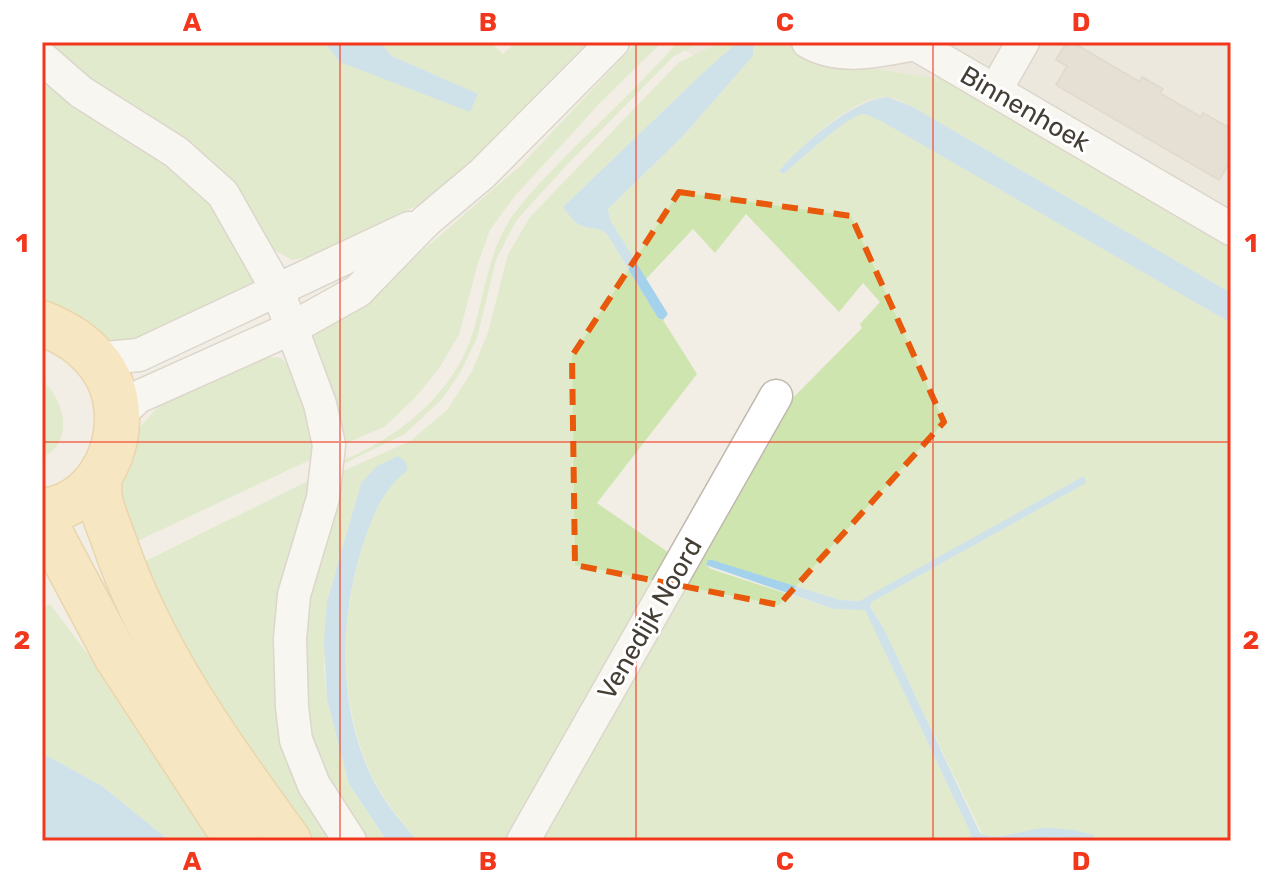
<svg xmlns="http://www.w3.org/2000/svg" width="1273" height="883" viewBox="0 0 1273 883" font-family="Rubik,sans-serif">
	<rect width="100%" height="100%" fill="#f2eee6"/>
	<polygon fill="#e6e0d4" points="668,42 1231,42 1231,337"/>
	<g fill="#cfe5b0">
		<polygon points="48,42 324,42 340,62 477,94 392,56 380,42 490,42 503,54 516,42 591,42 437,195 320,255 292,260 274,250 256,225 234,182 206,156 173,130 83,73"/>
		<polygon points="637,42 662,42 601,102 514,197 490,230 478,263 459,335 438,370 414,399 384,427 340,446 308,335 368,298 521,165"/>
		<path d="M678,42H703L674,56L565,167L516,221L496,260L477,338L460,373L442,399L405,434L337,467L339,462C398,438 455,394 474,329C485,290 489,249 513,215C530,192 551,171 571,151C607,115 644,80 678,42Z"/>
		<path d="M722,42H738L707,69L563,207C568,214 574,223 582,226C592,230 598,226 607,234L658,318L663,320L697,374L597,503L675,557L514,841H418C399,819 381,797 369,770C338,697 340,616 364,542C370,523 376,502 389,486C394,480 401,475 407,470L361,483L327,602L324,668L327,700L349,784L387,841H363L323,773L308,732L301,627L335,485L343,471L410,441L447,410L472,371L488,332L508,254L530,217L679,62Z"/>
		<path d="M749,42H793L836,63L947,80L1231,243V293L913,107C904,102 894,97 883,97C848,98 806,146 780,169L784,174C796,163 850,114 863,114C868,114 876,119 881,121L1231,323V841H1095L1096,837L983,836L880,622L870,606L872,602L1086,483L859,601L840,600L708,560L706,565L711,569L834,609H865L971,834L970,841H532L784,407L862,328L860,324L880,302L863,283L839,312L746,214L715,253L693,229L646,279L610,220L608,209L684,135L753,56V45Z"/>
		<polygon points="42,77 165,157 215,203 255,271 254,288 123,346 103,340 42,306"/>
		<polygon points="260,356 281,358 294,371 316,442 312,459 129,545 112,516 121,460 138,429 165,399"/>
		<path d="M42,380C65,401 75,441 42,458Z"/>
		<polygon points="312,479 277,641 338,841 308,841 209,700 137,565"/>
		<polygon points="50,604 111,685 216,841 170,841 102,786 42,753 42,608"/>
	</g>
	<g fill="#a4d2ed">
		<polygon points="324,42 380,42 392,56 478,94 470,112 340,62"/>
		<path d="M738,42L753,45V56L684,135L608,209L610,220L668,314L663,320L658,318L607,234C598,226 592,230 582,226C574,223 568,214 563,207L707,69Z"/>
		<path d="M887,97L913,107L1231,293V323L881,121C876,119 868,114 863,114C850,114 796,163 784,174L779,171C801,145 853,100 887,97Z"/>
		<path d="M398,456L405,461L408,470C381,491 372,517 362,548C338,624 338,716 377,787C388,807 403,824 418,841H387L349,784L327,700L324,642L327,602L361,483L377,466Z"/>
		<path d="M1084,476L1086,483L872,602L870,606L884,629L980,833C996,842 1025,829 1043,828C1061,828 1077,830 1094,835L1095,841L1055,837L1018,841H970L971,834L865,610L834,609L706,565L708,560H712L840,600L859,601Z"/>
		<polygon points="42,753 102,786 170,841 42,841"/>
	</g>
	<polygon fill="#d6ccbf" stroke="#cec1af" stroke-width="2" points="1067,42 1072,42 1140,82 1142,77 1163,89 1160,93 1201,117 1203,113 1231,129 1231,160 1219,180 1056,85 1067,66 1056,60"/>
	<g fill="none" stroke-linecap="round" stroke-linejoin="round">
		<g stroke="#c0b8ac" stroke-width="35">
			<g id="street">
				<path d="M808,42C841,61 880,50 915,44L1231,229"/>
				<polyline points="42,58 81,92 176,152 223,194 278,291 320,404 329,445 323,498 294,595 290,639 292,707 296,740 314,785 350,841"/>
				<polyline points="995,91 1023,42"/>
				<polyline points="95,359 139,355 409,228"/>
				<polyline points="117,424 126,408 138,397 292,328 358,291 426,221 482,174 613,42"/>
				<polyline points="523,841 776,396"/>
			</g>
		</g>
		<g stroke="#dfb767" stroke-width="47">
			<g id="primary">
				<path d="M42,323C66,333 85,344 101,366C138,418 108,505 42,511"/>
				<path d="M100,476C96,502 106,517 114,541C153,655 219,744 289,841"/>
				<polyline points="42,527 52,536 116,656 237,841"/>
			</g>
		</g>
		<use href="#street" stroke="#fff" stroke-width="32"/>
		<use href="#primary" stroke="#fadb97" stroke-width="44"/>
	</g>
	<path d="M0 0H1273V883H0ZM679,192L851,216L944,422L779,605L575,565L572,356Z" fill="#f2eee6" fill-opacity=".55" fill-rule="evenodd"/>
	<path fill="none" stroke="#e8590c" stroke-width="6" stroke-dasharray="16 10" stroke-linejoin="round" d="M679,192L851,216L944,422L779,605L575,565L572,356Z"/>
	<path fill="none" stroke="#f2371d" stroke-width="2" stroke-opacity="0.55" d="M340,42V841M636,42V841M933,42V841M42,442H1231"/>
	<g text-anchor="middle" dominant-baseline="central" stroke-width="6" stroke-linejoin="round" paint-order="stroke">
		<g font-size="26" fill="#453e35" stroke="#fff">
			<text transform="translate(1025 109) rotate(30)">Binnenhoek</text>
			<text transform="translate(650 619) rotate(-60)">Venedijk Noord</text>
		</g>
	</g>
	<rect width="1273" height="883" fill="none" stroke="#ffffff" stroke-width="88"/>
	<rect x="44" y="44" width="1185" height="795" fill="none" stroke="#f2371d" stroke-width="3"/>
	<g font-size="26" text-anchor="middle" font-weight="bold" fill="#f2371d">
		<text x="192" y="31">A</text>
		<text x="488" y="31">B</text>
		<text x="785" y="31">C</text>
		<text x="1081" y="31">D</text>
		<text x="22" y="252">1</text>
		<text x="1251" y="252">1</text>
		<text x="22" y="649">2</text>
		<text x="1251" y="649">2</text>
		<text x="192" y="870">A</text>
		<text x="488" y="870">B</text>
		<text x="785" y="870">C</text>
		<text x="1081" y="870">D</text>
	</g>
</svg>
